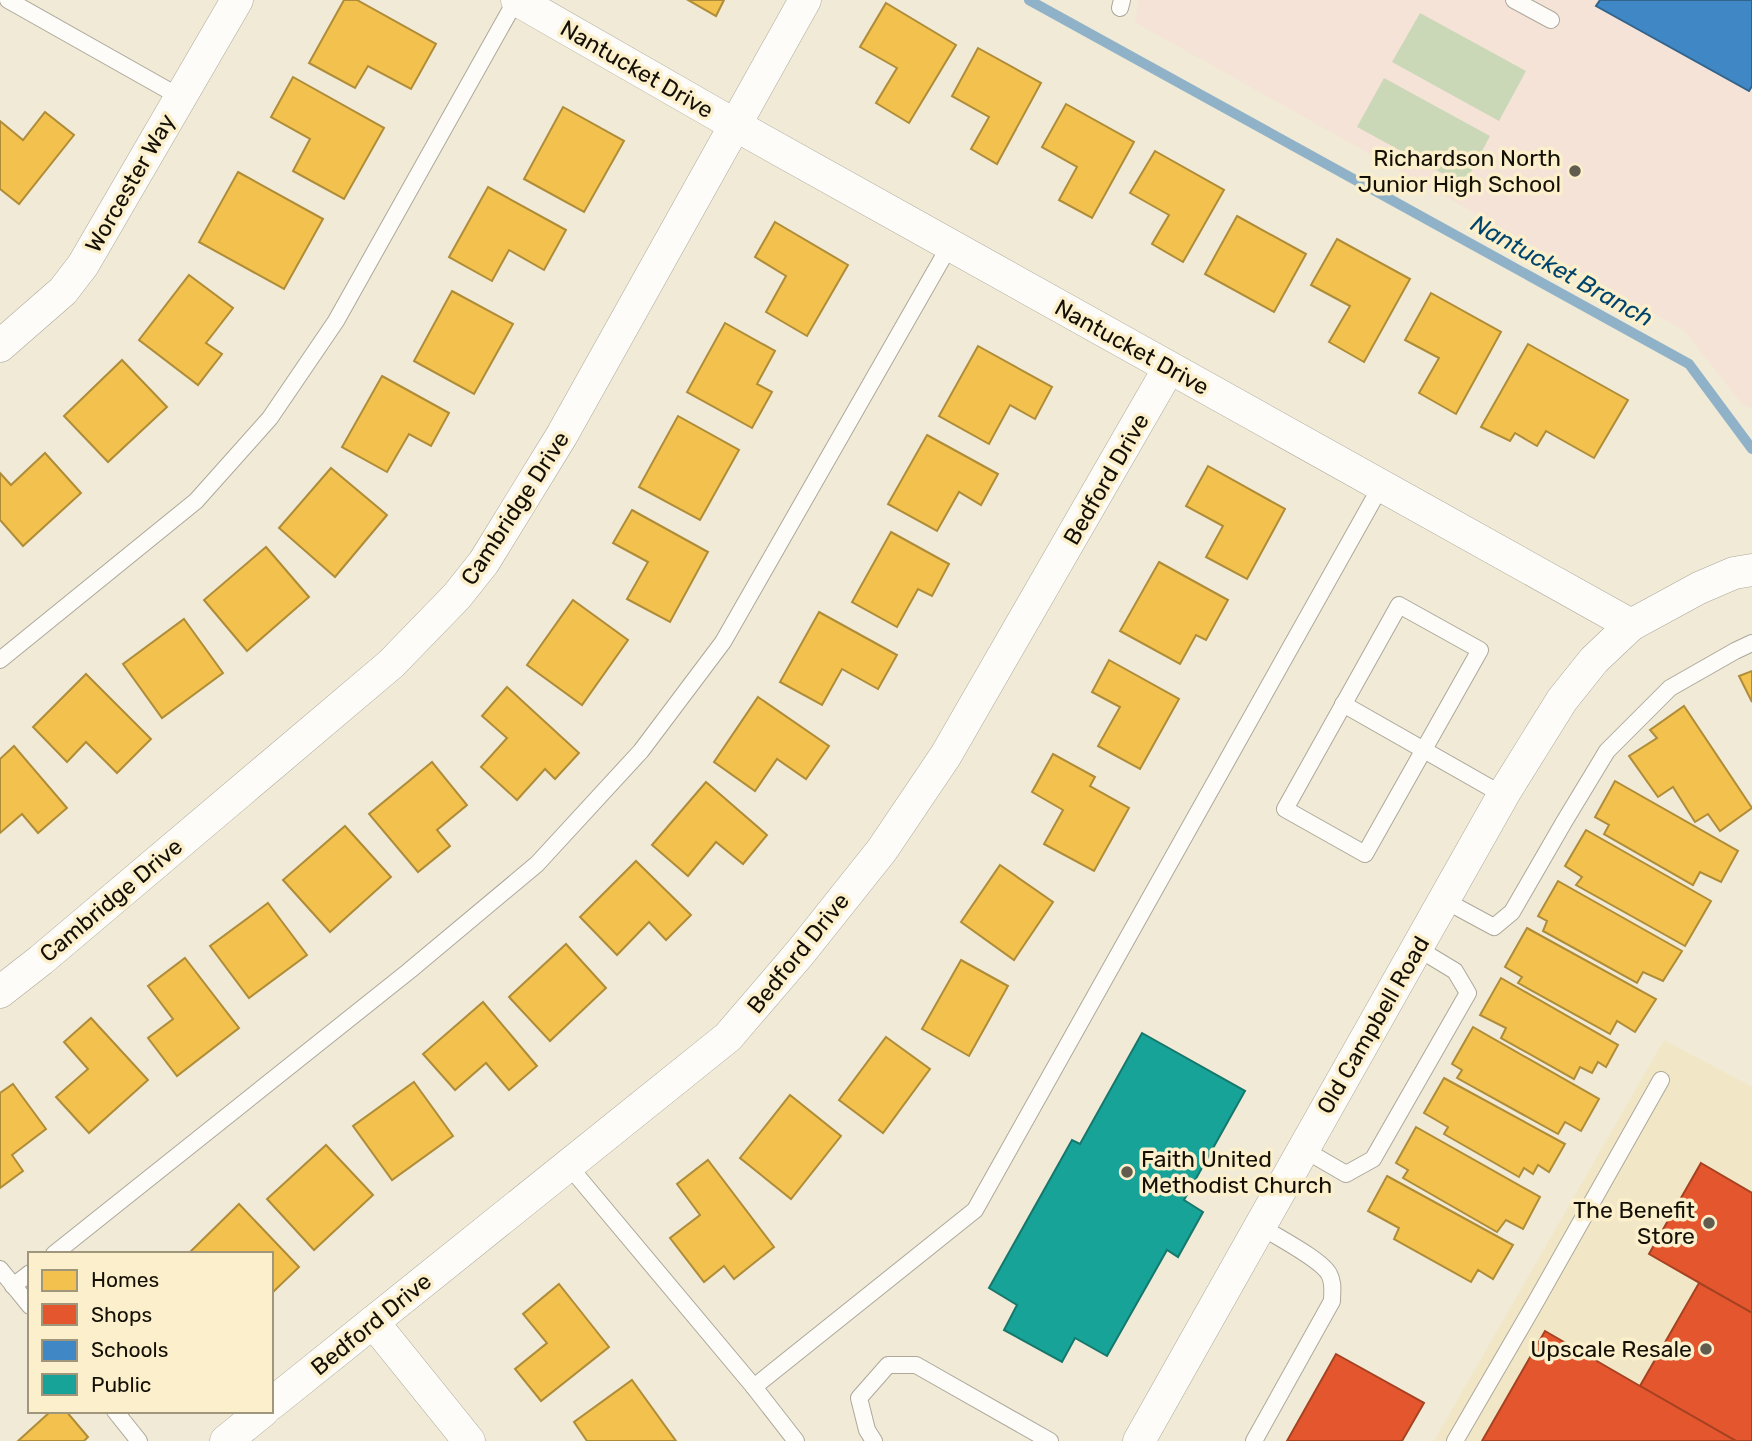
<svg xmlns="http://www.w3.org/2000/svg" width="1752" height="1441" viewBox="0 0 1752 1441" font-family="Rubik,sans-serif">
	<rect width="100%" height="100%" fill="#f0ead6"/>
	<polygon fill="#f1e7c6" points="1664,1040 1752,1087 1752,1441 1434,1441"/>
	<polygon fill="#f5e3d8" points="1139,0 1752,0 1752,409 1742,404 1685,331 1135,22"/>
	<g fill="#cad8b7">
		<polygon points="1420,13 1526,71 1499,121 1392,62"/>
		<polygon points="1384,78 1490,136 1464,185 1357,127"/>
	</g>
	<g fill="#f2c14e" stroke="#af8c38" stroke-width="2">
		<polygon points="344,0 357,0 436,44 411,89 368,66 355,88 309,63"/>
		<polygon points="688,0 724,0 716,16"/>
		<polygon points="886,3 956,45 909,123 876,103 897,68 860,47"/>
		<polygon points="978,48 1041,83 997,164 971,149 989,117 952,96"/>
		<polygon points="293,77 384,128 344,199 293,171 310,139 271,117"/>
		<polygon points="1066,104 1134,142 1092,218 1059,200 1077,167 1042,147"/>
		<polygon points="563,107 624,141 584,212 524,179"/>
		<polygon points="45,112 74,135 19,204 0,189 0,121 23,140"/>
		<polygon points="1155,151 1224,190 1183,262 1152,244 1169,215 1130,193"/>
		<polygon points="238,172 323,219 284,289 199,242"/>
		<polygon points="488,187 566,230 544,270 509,250 492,281 449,257"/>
		<polygon points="1237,216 1306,254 1274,312 1205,274"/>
		<polygon points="775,222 848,265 807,336 766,312 786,276 755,257"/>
		<polygon points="1337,239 1410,279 1364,362 1329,342 1350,306 1311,285"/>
		<polygon points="189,275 233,308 206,343 222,354 198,385 139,340"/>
		<polygon points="452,291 513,324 474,394 414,361"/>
		<polygon points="1431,293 1501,332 1456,414 1419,393 1439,358 1405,340"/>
		<polygon points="725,323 775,351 757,384 772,392 752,428 687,392"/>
		<polygon points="1528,344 1628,400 1594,458 1546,431 1537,446 1515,433 1510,441 1481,427"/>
		<polygon points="978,346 1052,387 1035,419 1010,405 989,444 939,416"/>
		<polygon points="122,360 167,407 108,462 64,416"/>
		<polygon points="382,376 449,413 431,446 409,434 387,472 342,447"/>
		<polygon points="678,416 739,450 700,520 639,487"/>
		<polygon points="927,435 998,474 981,505 959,492 937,531 888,504"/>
		<polygon points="45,453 81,493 23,546 0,520 0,473 11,485"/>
		<polygon points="1208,466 1285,509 1247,579 1206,557 1223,526 1186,506"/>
		<polygon points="331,468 387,515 335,577 279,528"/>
		<polygon points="632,510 708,552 670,622 627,599 648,562 613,543"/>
		<polygon points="891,532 949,564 932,596 918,589 897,627 852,602"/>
		<polygon points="266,547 309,597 247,651 204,600"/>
		<polygon points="1159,562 1228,600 1206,640 1196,635 1180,664 1120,631"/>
		<polygon points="573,600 628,640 582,705 527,665"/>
		<polygon points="819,612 897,655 878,689 842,669 822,705 780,682"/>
		<polygon points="184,619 223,673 162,718 123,664"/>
		<polygon points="1109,660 1179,699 1140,769 1098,746 1120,707 1092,692"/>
		<polygon points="1752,671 1752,702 1739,676"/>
		<polygon points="86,674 151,739 117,773 86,742 67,762 33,727"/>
		<polygon points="507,687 579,753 555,779 545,769 517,800 481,767 507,738 482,716"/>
		<polygon points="758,697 829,746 806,779 777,759 755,791 714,762"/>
		<polygon points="1684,706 1752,808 1720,831 1708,814 1695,822 1673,787 1658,797 1629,756 1657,738 1650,730"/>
		<polygon points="14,746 67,808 38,833 22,814 0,833 0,759"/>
		<polygon points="1053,754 1095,777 1090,786 1129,808 1094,871 1044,844 1063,810 1032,792"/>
		<polygon points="432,762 467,805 437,830 450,846 418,872 369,814"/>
		<polygon points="1615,781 1738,851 1721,882 1700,872 1693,885 1604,834 1609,825 1595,817"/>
		<polygon points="706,782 767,835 743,864 716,842 688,876 652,845"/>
		<polygon points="345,826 391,877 330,932 283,880"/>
		<polygon points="1586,830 1711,901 1685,946 1576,885 1582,877 1565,866"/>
		<polygon points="636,861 691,915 666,940 649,922 617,955 580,917"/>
		<polygon points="1000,865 1053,902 1014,960 961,922"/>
		<polygon points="1558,881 1682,951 1663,981 1643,972 1637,983 1543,931 1547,921 1538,916"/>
		<polygon points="268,903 307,955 249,998 210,946"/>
		<polygon points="1527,928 1656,999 1635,1032 1617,1021 1610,1034 1518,983 1522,977 1505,967"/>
		<polygon points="566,944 606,988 550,1041 509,997"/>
		<polygon points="185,958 239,1028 177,1076 148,1038 173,1019 148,986"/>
		<polygon points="961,960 1008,986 969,1056 922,1029"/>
		<polygon points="1501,978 1618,1045 1606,1067 1598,1062 1592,1073 1580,1067 1574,1079 1501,1038 1506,1028 1480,1015"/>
		<polygon points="483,1002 537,1066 509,1090 486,1063 455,1090 423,1054"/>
		<polygon points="91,1018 148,1080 89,1133 56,1097 88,1069 64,1042"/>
		<polygon points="1473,1027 1599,1099 1581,1131 1565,1122 1558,1134 1457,1078 1462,1070 1452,1064"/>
		<polygon points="886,1037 930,1069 883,1133 839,1100"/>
		<polygon points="1444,1078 1565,1144 1549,1172 1538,1165 1533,1174 1524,1168 1519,1177 1444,1134 1448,1127 1424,1113"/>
		<polygon points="414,1082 453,1136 392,1180 353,1126"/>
		<polygon points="13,1084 46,1129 12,1155 23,1171 0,1188 0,1093"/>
		<polygon points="790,1095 841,1136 791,1199 740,1158"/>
		<polygon points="1416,1127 1540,1197 1523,1229 1506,1220 1497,1232 1403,1178 1408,1170 1396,1163"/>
		<polygon points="326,1145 373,1195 314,1250 267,1199"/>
		<polygon points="708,1160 774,1247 734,1279 724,1266 704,1282 670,1238 700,1215 677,1184"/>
		<polygon points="1387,1176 1513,1245 1493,1279 1478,1270 1471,1282 1394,1239 1399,1228 1368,1211"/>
		<polygon points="239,1204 299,1267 271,1294 271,1254 188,1254"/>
		<polygon points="559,1284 609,1347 541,1401 515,1369 547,1343 523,1314"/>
		<polygon points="632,1380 676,1441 587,1441 574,1422"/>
		<polygon points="51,1411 66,1411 88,1437 84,1441 18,1441"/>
	</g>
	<g fill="#e4572e" stroke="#a64222" stroke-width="2">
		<polygon points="1701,1163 1752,1193 1752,1313 1649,1254"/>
		<polygon points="1699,1283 1752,1313 1752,1441 1736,1441 1640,1386"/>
		<polygon points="1545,1331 1640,1386 1736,1441 1482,1441"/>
		<polygon points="1336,1354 1424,1403 1402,1441 1287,1441"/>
	</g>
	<polygon fill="#3f88c5" stroke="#32648b" stroke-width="2" points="1600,0 1752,0 1752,86 1749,91 1596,6"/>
	<polygon fill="#17a398" stroke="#16776c" stroke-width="2" points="1142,1033 1245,1091 1184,1200 1203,1212 1178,1257 1167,1250 1107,1356 1075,1338 1062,1362 1004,1330 1017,1305 989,1288 1072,1140 1080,1144"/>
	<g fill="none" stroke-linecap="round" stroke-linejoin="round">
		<polyline stroke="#8fb2c9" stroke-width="10" points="1029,0 1689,364 1752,449"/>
		<g stroke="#ada89a" stroke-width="18">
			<g id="service">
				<polyline points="8,0 180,97"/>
				<polyline points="1514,0 1551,20"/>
				<polyline points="1120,8 1122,0"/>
				<polygon points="1399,605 1480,650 1365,854 1285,809"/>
				<polyline points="0,660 196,501 270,418 336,321 516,0"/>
				<polyline points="1343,704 1503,795"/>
				<polyline points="1444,900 1494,927 1512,912 1564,822 1607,751 1670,688 1735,651 1752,643"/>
				<polyline points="1303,1149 1346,1174 1373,1159 1468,993 1455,971 1417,948"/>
				<polyline points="568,1165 754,1387 796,1441"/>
				<polyline points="54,1254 409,971 537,864 641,751 723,642 950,245"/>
				<polyline points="0,1269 30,1306"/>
				<polyline points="13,1286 30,1273"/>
				<polyline points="754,1387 975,1210 1381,486"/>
				<polyline points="115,1411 139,1441"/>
				<polyline points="874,1441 867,1430 859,1398 888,1365 916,1365 1050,1441"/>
				<path d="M1254,1441L1332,1301C1332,1291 1334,1283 1329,1274C1321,1259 1275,1236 1260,1226"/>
				<polyline points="1455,1441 1534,1305 1661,1080"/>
			</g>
		</g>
		<g stroke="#ada89a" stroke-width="33">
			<g id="minor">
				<polyline points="517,0 735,125 1631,625"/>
				<polyline points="0,346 63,291 83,265 237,0"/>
				<polyline points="0,992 41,960 391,664 457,596 484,562 562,435 805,0"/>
				<polyline points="373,1322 469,1441"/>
				<polyline points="271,1404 728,1037 800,953 882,850 946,755 1169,368"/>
				<polyline points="226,1441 263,1411"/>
				<polyline points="1139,1441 1506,790 1562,700 1594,660 1631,625 1699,588 1734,573 1752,570"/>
			</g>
		</g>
		<use href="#service" stroke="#fdfcf9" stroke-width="16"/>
		<use href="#minor" stroke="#fdfcf9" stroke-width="32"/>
	</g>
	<g fill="#615c4e" stroke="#fbefcc" stroke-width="2.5">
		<circle cx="1575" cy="171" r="7"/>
		<circle cx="1127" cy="1172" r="7"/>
		<circle cx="1709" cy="1223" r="7"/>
		<circle cx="1706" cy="1349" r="7"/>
	</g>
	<g text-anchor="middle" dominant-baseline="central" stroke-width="7" stroke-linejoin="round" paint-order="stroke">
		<g font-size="23" fill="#141005" stroke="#fbefcc">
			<text transform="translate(637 69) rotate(30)">Nantucket Drive</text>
			<text transform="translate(130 183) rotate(-60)">Worcester Way</text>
			<text transform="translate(1132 347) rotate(29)">Nantucket Drive</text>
			<text transform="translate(1106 479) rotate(-60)">Bedford Drive</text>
			<text transform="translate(515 508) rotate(-57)">Cambridge Drive</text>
			<text transform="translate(111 900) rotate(-40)">Cambridge Drive</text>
			<text transform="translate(798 953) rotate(-51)">Bedford Drive</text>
			<text transform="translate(1373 1025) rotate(-60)">Old Campbell Road</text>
			<text transform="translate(371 1324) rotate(-39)">Bedford Drive</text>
		</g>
		<g font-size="23" fill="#141005" stroke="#fbefcc" text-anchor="end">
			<text x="1561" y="158">Richardson North<tspan x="1561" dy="26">Junior High School</tspan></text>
			<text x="1141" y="1159" text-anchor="start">Faith United<tspan x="1141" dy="26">Methodist Church</tspan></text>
			<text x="1695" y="1210">The Benefit<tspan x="1695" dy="26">Store</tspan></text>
			<text x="1692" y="1349">Upscale Resale</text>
		</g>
		<g font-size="24" font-style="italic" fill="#00446c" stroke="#fbefcc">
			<text transform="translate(1562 271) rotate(29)">Nantucket Branch</text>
		</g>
	</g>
	<rect x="28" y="1252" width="245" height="161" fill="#fbefcc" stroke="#9f967c" stroke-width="2"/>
	<rect x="42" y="1270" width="35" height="21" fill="#f2c14e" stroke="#9f967c" stroke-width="2"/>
	<text x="91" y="1287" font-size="21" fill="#141005">Homes</text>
	<rect x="42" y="1304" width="35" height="21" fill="#e4572e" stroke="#9f967c" stroke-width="2"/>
	<text x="91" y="1322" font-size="21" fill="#141005">Shops</text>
	<rect x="42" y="1340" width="35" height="21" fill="#3f88c5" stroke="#9f967c" stroke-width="2"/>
	<text x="91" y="1357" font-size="21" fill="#141005">Schools</text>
	<rect x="42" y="1374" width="35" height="21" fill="#17a398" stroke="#9f967c" stroke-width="2"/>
	<text x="91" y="1392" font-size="21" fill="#141005">Public</text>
</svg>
